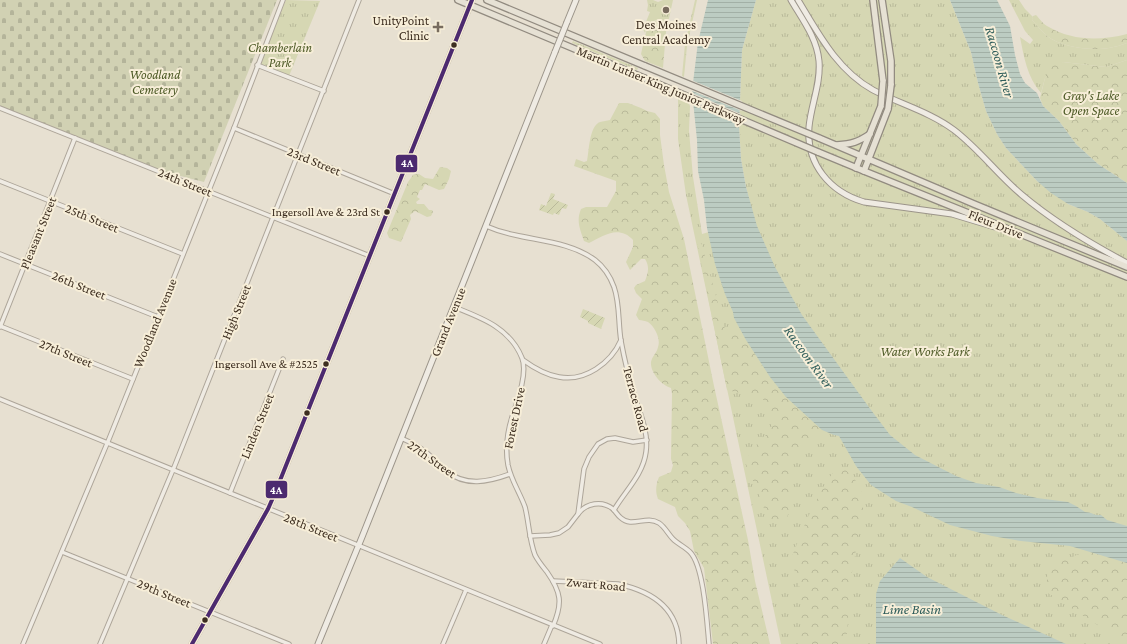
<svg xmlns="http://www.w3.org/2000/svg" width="1127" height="644" viewBox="0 0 1127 644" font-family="'Crimson Pro',serif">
	<defs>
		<pattern id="grass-tufts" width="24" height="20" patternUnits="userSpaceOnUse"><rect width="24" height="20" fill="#d6d7b3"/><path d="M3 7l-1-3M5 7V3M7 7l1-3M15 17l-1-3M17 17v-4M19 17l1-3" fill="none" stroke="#b9b99a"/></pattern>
		<pattern id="forest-crowns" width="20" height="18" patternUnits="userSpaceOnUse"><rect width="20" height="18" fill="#d6d7b3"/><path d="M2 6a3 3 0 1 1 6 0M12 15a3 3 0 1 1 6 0" fill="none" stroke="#b9b99a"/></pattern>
		<pattern id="cemetery-stones" width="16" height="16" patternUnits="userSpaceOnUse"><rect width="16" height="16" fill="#d1d1b3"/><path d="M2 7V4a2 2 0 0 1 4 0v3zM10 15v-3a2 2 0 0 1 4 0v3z" fill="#b4b49a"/></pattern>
		<pattern id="garden-furrows" width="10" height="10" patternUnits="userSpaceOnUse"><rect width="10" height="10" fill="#d6d7b3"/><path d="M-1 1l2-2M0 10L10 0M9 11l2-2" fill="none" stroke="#b9b99a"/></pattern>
		<pattern id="water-rules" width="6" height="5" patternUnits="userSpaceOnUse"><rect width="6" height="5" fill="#bcccc2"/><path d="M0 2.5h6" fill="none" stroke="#a2b0a6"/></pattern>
	</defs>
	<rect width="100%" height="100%" fill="#e7e0d1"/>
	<g fill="url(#grass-tufts)">
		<polygon points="286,0 320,1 289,76 257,65"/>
		<path d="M647,0H653L658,2L663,0H673L666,32V27L662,19C654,19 647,25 645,33L643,29L650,12L647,11L648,5Z"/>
		<polygon points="695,0 697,0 687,46 684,77 682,76 685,44"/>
		<polygon points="756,0 950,0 971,52 978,83 986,111 997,134 1006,148 1037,181 1068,204 1088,212 1100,219 1127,241 1127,644 781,644 686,195 678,139 678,98 688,102 690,106 689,131 693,177 702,234 754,219 746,187 741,159 739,126 742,50"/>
		<path d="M1009,0H1019L1025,9L1033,17L1032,20C1037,25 1041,31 1047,36C1061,47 1091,51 1109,48C1115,47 1121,45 1127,43V60L1106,67L1063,62L1045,78L1041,93C1027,77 1024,57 1020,37L1030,44L1033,40L1025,31Z"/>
		<polygon points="573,41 631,65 638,68 637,70 572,43"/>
	</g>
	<g fill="url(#forest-crowns)">
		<path d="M1036,15C1040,19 1043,24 1047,26C1072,41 1100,41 1127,34V43C1121,45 1115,47 1109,48C1091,51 1061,47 1047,36C1041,31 1037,25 1032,20L1033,16Z"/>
		<polygon points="659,19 662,19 666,27 666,32 663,68 645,61 641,54 647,28 650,24"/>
		<polygon points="1127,60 1127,183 1098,164 1076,144 1059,121 1043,106 1040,98 1045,78 1052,65 1063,62 1106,67"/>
		<path d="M619,103H628L641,108L647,111L655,113L660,119V135L664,165L669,192L684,239L714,386L748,540L755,581L770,644H713L704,568L694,551L690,531L685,523L678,516L675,507L658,499C655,491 656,485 659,477L671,472L673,465L671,459L672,394L671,388C661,385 650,372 651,362C652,356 657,353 658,347C661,339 655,327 648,322C645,321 642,320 639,320L636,315L642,299L636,293L634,288L636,285L645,281C648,273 650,267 645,259H641L630,270L626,262L633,247V240C631,238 628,235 625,234C613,228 599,238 589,243L584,241C580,229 576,221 581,209L586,207H607L616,191V181L574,166L576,159L584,162L587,161C589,152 589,126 600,122C603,121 607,121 610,120Z"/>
		<polygon points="440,167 447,168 451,171 449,179 444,189 439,190 425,184 422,190 420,190 417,197 420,199 416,202 417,204 424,204 429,210 432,210 433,212 431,216 427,217 415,211 410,215 411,219 401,242 389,238 387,233 408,182 413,175 417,174 419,174 425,178 433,179"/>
		<polygon points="699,241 702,245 725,329 730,331 740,329 763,366 786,397 822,430 818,439 797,453 790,466 789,509 787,519 776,524 766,514 760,497 746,464 747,458 760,440 765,436 772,426 770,408 762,398 727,390 697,243 697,242"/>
		<polygon points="844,468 856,481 863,495 863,511 852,572 846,644 802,644 800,618 801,592 791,559 807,519 826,482 835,470"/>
		<path d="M1085,550L1127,563V644L1048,593C1046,582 1047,572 1050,562L1071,558Z"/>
	</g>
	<polygon fill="url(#cemetery-stones)" points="0,0 277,0 204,182 157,170 0,107"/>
	<g fill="url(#garden-furrows)">
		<polygon points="551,193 555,194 553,199 568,205 566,209 562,208 559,215 554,213 553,215 539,210 541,204 546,206"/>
		<polygon points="583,309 605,318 601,329 588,323 588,321 580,317"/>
	</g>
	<g fill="url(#water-rules)">
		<path d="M708,0H756L742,50L739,126L741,159L746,187L757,226L775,267L802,315L871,410L890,435L915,455L956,476L976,483L999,487L1016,493L1037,498L1068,502L1076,506L1085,512C1092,512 1094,516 1101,515L1107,520L1127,526V563L1070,546L1021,541L992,536L950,525L912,507L896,501L871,485L856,466L839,436L834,435L822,430L786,397L770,377L746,340L734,318L733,312L725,294L715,264L707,228L704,200L698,171L697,140L692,91L698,42Z"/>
		<polygon points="950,0 997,0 1010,26 1015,55 1020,74 1025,83 1037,93 1043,106 1059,121 1076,144 1098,164 1127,183 1127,241 1100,219 1088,212 1068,204 1051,193 1037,181 1006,148 997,134 986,111 978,83 971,52"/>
		<polygon points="900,558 927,577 1002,615 1066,644 876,644 876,594 880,581"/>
	</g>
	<g fill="#e7e0d1">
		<polygon points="691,80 742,101 742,111 690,90"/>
		<polygon points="690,92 741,114 741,124 691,103"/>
	</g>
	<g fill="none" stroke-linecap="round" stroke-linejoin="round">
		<g stroke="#ada599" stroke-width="5.5">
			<g id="minor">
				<polyline points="257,65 324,91"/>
				<polyline points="0,108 370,256"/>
				<polyline points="234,128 395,194"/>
				<polyline points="0,181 183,254"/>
				<path d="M486,226C495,230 505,233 515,235C541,241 572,243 595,260C604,267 610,276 614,287C620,304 618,323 621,341C624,357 628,375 633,391C639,411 649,431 646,452C643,475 625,491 614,510"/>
				<polyline points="0,254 158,317"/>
				<path d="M454,307C482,318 510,328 522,358C528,373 517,402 512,417C507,433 505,448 508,465C511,480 520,493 525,507C529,523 529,539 535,555C538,561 543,567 547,572C561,592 563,603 553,626"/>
				<polyline points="0,326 133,379"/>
				<polyline points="0,327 75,138"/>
				<path d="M523,360C534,368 546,375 559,377C585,382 611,363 621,340"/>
				<polyline points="0,399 600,644"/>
				<path d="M401,438C410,442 418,446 426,452C433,458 439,465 446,471C466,487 488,482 510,474"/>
				<polyline points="230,493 283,359"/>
				<path d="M578,514C586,503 602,500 613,509C616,512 618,516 621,518C632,528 646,515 659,523C665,527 668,534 673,539C678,544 685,547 690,552C704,566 707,623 709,644"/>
				<polyline points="530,536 550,535 559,533 568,527 578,514 584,469 589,457 598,444 607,439 615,438 633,442 647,440"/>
				<polyline points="62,552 289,644"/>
				<path d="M553,581L618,584C651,591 678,607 679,644"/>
				<polyline points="23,644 109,439 234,128 283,0"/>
				<polyline points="100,644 175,465 359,0"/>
				<polyline points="443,644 466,590"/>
				<polyline points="544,644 552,625"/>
			</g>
		</g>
		<g stroke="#9c958a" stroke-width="7">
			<g id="secondary">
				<path d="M791,0C802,19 817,38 819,61C821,83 811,105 809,127C806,164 830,192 864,202L952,214L1008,231"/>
				<path d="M798,0C818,33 837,70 873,90C900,104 930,112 954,130C979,149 998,175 1022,195C1054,222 1091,244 1127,263"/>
				<polyline points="567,22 576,0"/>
				<polyline points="192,644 268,509 275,493 472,0"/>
				<polyline points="318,644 362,537 555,52"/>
			</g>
		</g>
		<g stroke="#928b80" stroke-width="8">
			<g id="primary">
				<polyline points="458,0 644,78"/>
				<polyline points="487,0 645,66"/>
				<polyline points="873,0 883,81"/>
				<polyline points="882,0 891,61 891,85"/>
				<polyline points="819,138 974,204 1127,267"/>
				<path d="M837,145C852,144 858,142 870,134"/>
				<polyline points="818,152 864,171 1127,277"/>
				<polyline points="856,168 881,106"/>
				<polyline points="864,171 888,109"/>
			</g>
		</g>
		<use href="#minor" stroke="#efebe3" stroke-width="3.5"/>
		<use href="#secondary" stroke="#efebe3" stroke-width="5"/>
		<use href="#primary" stroke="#e6e1d4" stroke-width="5.5"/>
		<g stroke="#9c958a" stroke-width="7" stroke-linecap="butt">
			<polyline id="secondary-bridge" points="555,52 567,22"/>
		</g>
		<g stroke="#928b80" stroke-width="8" stroke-linecap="butt">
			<g id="primary-bridge">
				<polyline points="645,66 819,138"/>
				<polyline points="644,78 818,152"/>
				<polyline points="881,106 883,81"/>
				<polyline points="888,109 891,85"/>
			</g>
		</g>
		<use href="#secondary-bridge" stroke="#efebe3" stroke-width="5"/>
		<use href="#primary-bridge" stroke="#e6e1d4" stroke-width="5.5"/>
		<g stroke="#f7eed8" stroke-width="7">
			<polyline id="bus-1" points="192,644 268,509 275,493 472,0"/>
		</g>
		<use href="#bus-1" stroke="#4c2a6f" stroke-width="4"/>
	</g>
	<g fill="#786c5e" stroke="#f7eed8" stroke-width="1.5">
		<circle cx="666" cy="10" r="4"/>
		<path d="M436 21h4v4h4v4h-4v4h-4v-4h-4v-4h4z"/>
	</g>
	<g fill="#3d2e20" stroke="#f7eed8" stroke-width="1.5">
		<circle cx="454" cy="45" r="3.5"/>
		<circle cx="387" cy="212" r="3.5"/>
		<circle cx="326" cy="364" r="3.5"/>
		<circle cx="307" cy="413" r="3.5"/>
		<circle cx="205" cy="620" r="3.5"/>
	</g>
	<g text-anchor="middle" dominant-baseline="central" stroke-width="4" stroke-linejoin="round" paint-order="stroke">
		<g font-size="12" fill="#3d2e20" stroke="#f7eed8" text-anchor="end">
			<text x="380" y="212">Ingersoll Ave &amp; 23rd St</text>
			<text x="318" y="364">Ingersoll Ave &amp; #2525</text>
		</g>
		<g font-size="13" fill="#3d2e20" stroke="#f7eed8" text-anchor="end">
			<text x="429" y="20">UnityPoint<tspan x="429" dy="15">Clinic</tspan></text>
			<text x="666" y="24" text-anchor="middle">Des Moines<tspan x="666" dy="15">Central Academy</tspan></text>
		</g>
		<g font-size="13" font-style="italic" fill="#4d5a26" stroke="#f7eed8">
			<text x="280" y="47">Chamberlain<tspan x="280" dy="15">Park</tspan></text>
			<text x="155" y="74">Woodland<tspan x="155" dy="15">Cemetery</tspan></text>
			<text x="1091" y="95">Gray's Lake<tspan x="1091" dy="15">Open Space</tspan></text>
			<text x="925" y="351">Water Works Park</text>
		</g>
		<g font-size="13" fill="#3d2e20" stroke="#f7eed8">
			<text transform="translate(661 85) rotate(23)">Martin Luther King Junior Parkway</text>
			<text transform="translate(314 161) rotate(22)">23rd Street</text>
			<text transform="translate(185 182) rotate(22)">24th Street</text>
			<text transform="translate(92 218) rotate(22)">25th Street</text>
			<text transform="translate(996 224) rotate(22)">Fleur Drive</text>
			<text transform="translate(38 233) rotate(-68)">Pleasant Street</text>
			<text transform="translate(79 285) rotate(22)">26th Street</text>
			<text transform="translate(236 312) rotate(-68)">High Street</text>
			<text transform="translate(448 322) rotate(-68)">Grand Avenue</text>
			<text transform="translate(155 323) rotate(-68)">Woodland Avenue</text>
			<text transform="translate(66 353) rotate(22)">27th Street</text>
			<text transform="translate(636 399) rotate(75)">Terrace Road</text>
			<text transform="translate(514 418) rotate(-78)">Forest Drive</text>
			<text transform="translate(257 426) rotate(-68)">Linden Street</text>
			<text transform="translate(432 459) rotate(35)">27th Street</text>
			<text transform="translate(311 527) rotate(22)">28th Street</text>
			<text transform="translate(596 584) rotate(5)">Zwart Road</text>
			<text transform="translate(164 593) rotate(22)">29th Street</text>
		</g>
		<g font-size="14" font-style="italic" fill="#2f5d5a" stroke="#f7eed8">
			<text transform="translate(1000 62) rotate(74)">Raccoon River</text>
			<text transform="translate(809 357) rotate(54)">Raccoon River</text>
			<text x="912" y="609">Lime Basin</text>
		</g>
	</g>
	<g stroke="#f7eed8" stroke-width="1.5">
		<rect x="395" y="154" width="23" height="19" rx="4" fill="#4c2a6f"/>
		<rect x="265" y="480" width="23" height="19" rx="4" fill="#4c2a6f"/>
	</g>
	<g font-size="11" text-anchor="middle" font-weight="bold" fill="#fff">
		<text x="407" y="167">4A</text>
		<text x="276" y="494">4A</text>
	</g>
</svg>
